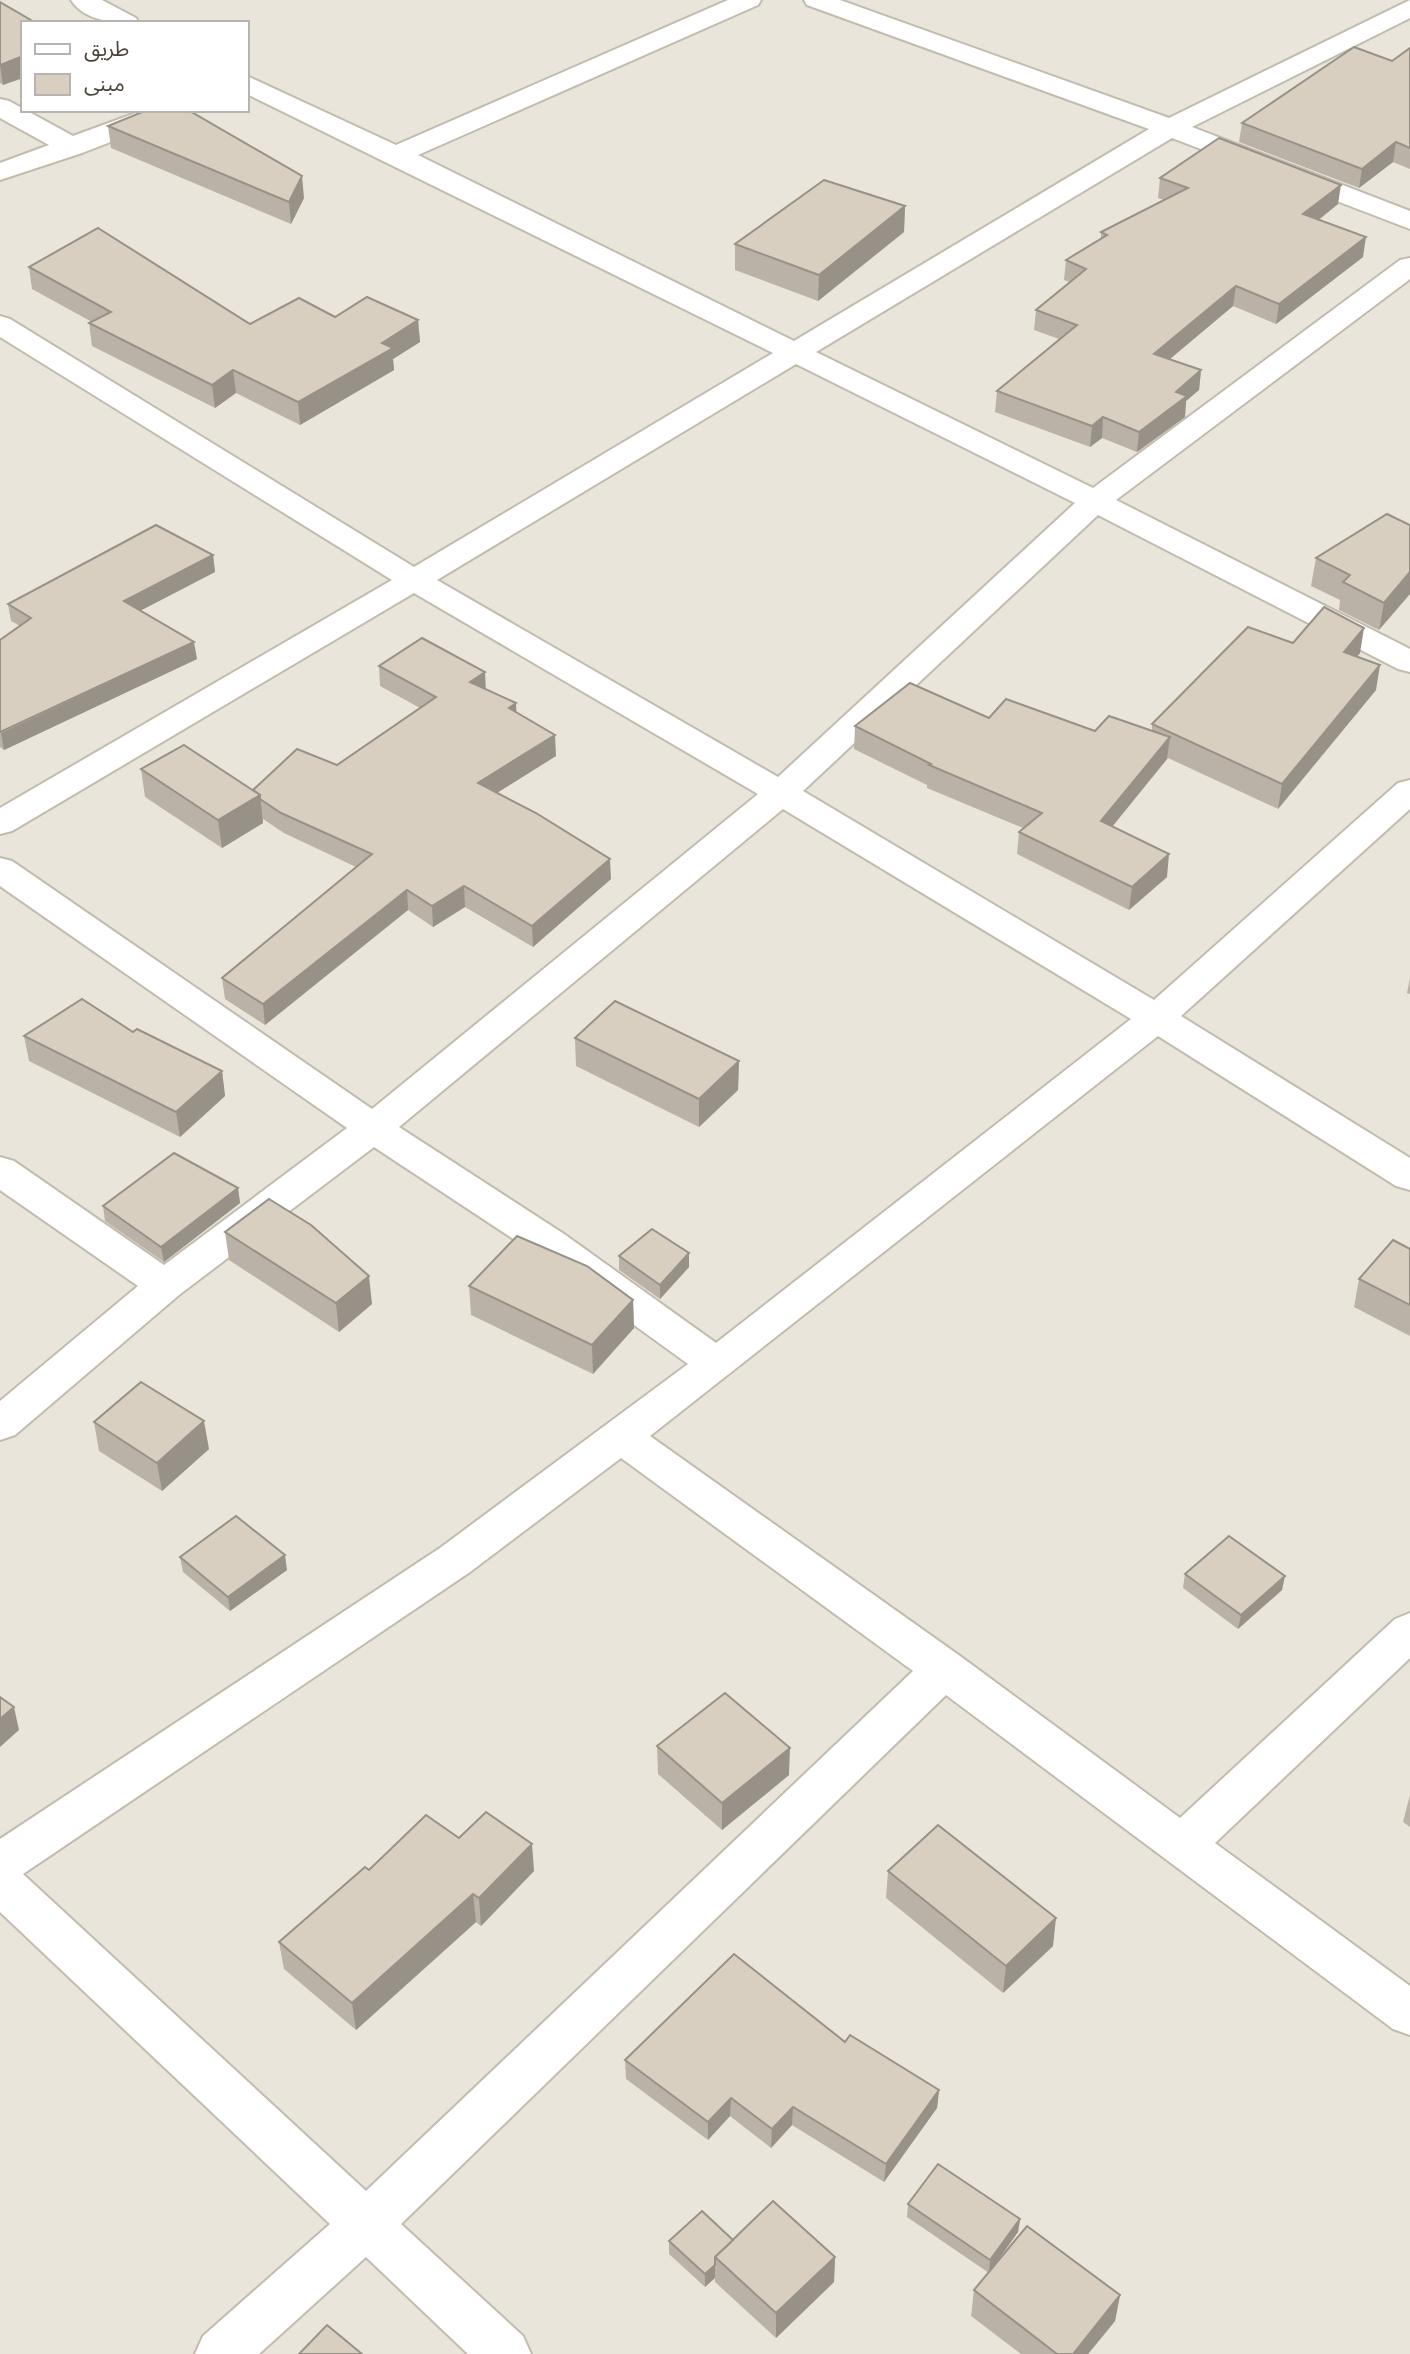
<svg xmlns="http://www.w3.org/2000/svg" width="1410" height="2354" viewBox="0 0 1410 2354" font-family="'Roboto Condensed','Noto Sans Arabic',sans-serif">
	<rect width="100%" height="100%" fill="#f6f3ec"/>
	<path fill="#eae5da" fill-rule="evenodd" d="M0,0H1410V2354H0ZM23,23H247V110H23Z"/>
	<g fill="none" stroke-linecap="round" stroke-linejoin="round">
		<g stroke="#c2bbae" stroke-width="4">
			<g id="minor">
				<path d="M71,0H102L136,18L139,23C116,23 85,22 71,0Z"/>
				<path d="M728,0H761L758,5L418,155L794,341L1149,129L807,5L804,0H840L1169,118L1410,0V18L1192,127L1410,211V229L1172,138L816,352L1093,488L1400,260L1410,258V279L1116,500L1410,649V672L1398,669L1098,515L803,791L1154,1000L1398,783L1410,780V809L1181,1016L1410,1158V1190L1396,1186L1158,1036L650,1436L960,1656L1180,1818L1395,1619L1410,1613V1658L1215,1843L1410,1986V2035L1393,2029L946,1695L401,2224L523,2336L531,2354H468L366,2257L259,2354H195L203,2336L330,2224L0,1912V1839L440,1548L688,1364L536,1254L374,1147L179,1295L15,1435L0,1440V1401L138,1286L0,1190V1157L14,1161L164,1265L347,1128L0,886V858L12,861L372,1109L758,794L414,593L12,831L0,834V808L392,580L0,337V316L10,319L414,567L773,353L247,94V76L396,145ZM796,364L1075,503L778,777L437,580ZM783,809L1131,1019L716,1343L564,1234L399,1127ZM621,1458L913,1671L366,2191L23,1874L470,1572Z"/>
				<polygon points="0,99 9,101 73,136 144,110 182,110 178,116 82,153 0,180 0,163 49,145 0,118"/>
			</g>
		</g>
		<use href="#minor" fill="#fff" fill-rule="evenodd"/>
	</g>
	<g fill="#bab2a6">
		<polygon points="0,2 3,85 0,83"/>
		<polygon points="1410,48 1410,169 1393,162 1359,188 1239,142 1242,123 1392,61"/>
		<polygon points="108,126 304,198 291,224 111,148"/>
		<polygon points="1160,178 1338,204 1319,220 1363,257 1276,324 1233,306 1170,359 1201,370 1199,390 1186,401 1185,417 1137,452 1102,438 1090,447 995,412 997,391 1059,339 1034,330 1036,310 1070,282 1064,280 1066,260 1101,239 1101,232 1164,200 1158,198"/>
		<polygon points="905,206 904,232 818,301 735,270 735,244"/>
		<polygon points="29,267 250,324 335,317 418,320 420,342 393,359 394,370 300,425 236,393 215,408 92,346 89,323 92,322 32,289"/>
		<polygon points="1410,525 1379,630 1339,610 1340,600 1311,586 1316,558"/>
		<polygon points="213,555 215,572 140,611 197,659 4,750 0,747 0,640 20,626 11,621 8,604"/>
		<polygon points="1293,643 1360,653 1357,657 1376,690 1278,809 1168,758 1167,759 1112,827 1167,877 1129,910 1017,854 1019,832 1023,828 927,788 927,785 854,749 855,726 989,718 1095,731 1152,731 1152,724"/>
		<polygon points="379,666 485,689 516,703 516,712 556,756 497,793 611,879 533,947 465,907 433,927 408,910 265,1025 225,999 222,978 356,867 284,833 263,819 263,823 222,848 145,797 141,769 253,790 337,765 420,708 380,686"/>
		<polygon points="1410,978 1410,994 1407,993"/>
		<polygon points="24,1036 222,1071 225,1096 180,1137 29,1061"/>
		<polygon points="575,1038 739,1061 738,1090 699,1127 576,1066"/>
		<polygon points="238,1188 240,1203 164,1262 105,1221 103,1206"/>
		<polygon points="225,1232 372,1304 339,1332 229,1260"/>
		<polygon points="1410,1249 1410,1336 1354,1307 1359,1279"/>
		<polygon points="619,1256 689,1267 660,1299 619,1270"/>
		<polygon points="469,1286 633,1300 634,1328 593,1374 471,1315"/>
		<polygon points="94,1422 209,1449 162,1491 99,1451"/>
		<polygon points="180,1557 287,1570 230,1611 183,1572"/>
		<polygon points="1185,1574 1282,1590 1238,1629 1183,1588"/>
		<polygon points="657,1746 789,1775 722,1830 658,1774"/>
		<polygon points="1410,1795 1410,1827 1403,1822"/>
		<polygon points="369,1870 534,1871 481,1926 476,1922 356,2030 284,1969 279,1942"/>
		<polygon points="888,1871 1053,1946 1003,1993 886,1898"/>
		<polygon points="845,2042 939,2090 937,2108 884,2182 792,2125 771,2148 730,2116 708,2140 626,2079 625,2060"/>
		<polygon points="908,2204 1020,2219 1018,2232 990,2271 1120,2295 1115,2321 1088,2354 1021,2354 971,2316 974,2290 989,2273 907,2217"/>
		<polygon points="733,2240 835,2257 834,2282 776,2338 715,2282 715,2278 705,2287 669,2254 669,2241"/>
	</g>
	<g fill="#979187">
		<polygon points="23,56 23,78 3,85 0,65"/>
		<polygon points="1396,142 1393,162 1359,188 1362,169"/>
		<polygon points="302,176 304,198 291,224 289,202"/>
		<polygon points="1341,185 1338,204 1300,234 1303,214"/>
		<polygon points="905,206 904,232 818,301 819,275"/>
		<polygon points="1366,237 1363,257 1276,324 1279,304"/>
		<polygon points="1236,286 1233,306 1152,374 1154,354"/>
		<polygon points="418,320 420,342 393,359 394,370 300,425 298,402 382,343"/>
		<polygon points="233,370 236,393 215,408 212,385"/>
		<polygon points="1201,370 1199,390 1186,401 1185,417 1137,452 1139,432 1176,392"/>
		<polygon points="1103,417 1102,438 1090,447 1092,426"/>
		<polygon points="213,555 215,572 126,618 124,601"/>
		<polygon points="1410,572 1410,594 1379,630 1384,603"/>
		<polygon points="1364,628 1360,653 1340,677 1344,652"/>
		<polygon points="194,642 197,659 4,750 1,733"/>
		<polygon points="1380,665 1376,690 1278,809 1282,784"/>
		<polygon points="485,672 486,693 470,682"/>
		<polygon points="516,703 517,723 509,708"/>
		<polygon points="555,735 556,756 479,804 478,783"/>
		<polygon points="1170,737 1167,759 1098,844 1101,821"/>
		<polygon points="260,795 263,823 222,848 218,820"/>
		<polygon points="1169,854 1167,877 1129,910 1132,887"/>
		<polygon points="610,859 611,879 533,947 532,926"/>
		<polygon points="464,886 465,907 433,927 432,906"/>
		<polygon points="407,890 408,910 265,1025 263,1004"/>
		<polygon points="739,1061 738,1090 699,1127 699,1099"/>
		<polygon points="222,1071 225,1096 180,1137 176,1112"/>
		<polygon points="238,1188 240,1203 164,1262 161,1247"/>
		<polygon points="689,1253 689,1267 660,1299 660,1285"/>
		<polygon points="369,1276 372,1304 339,1332 336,1303"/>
		<polygon points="633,1300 634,1328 593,1374 592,1345"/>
		<polygon points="204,1421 209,1449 162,1491 157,1463"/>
		<polygon points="285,1555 287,1570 230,1611 228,1597"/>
		<polygon points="1285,1576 1282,1590 1238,1629 1241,1615"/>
		<polygon points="14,1707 19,1730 0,1747 0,1719"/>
		<polygon points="790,1748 789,1775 722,1830 722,1803"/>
		<polygon points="532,1844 534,1871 481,1926 479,1898"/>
		<polygon points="473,1894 476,1922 356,2030 352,2003"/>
		<polygon points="1056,1918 1053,1946 1003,1993 1006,1966"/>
		<polygon points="939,2090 937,2108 884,2182 886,2164"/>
		<polygon points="731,2098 730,2116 708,2140 708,2122"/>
		<polygon points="793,2107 792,2125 771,2148 772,2129"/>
		<polygon points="1020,2219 1018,2232 989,2273 990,2260"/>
		<polygon points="835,2257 834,2282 776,2338 776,2313"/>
		<polygon points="715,2265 715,2278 705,2287 705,2274"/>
		<polygon points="1120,2295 1115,2321 1088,2354 1073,2354"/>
	</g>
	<g fill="#d8cfc1" stroke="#979187" stroke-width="2">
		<polygon points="0,2 36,23 23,23 23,56 0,65"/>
		<polygon points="1354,47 1392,61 1410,48 1410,148 1396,142 1362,169 1242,123"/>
		<polygon points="147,110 188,110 302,176 289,202 108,126"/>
		<polygon points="1219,138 1341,185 1303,214 1366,237 1279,304 1236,286 1154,354 1201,370 1176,392 1187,396 1139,432 1103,417 1092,426 997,391 1077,325 1036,310 1086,269 1066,260 1107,235 1101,232 1188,188 1160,178"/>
		<polygon points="824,180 905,206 819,275 735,244"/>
		<polygon points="98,228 250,324 299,298 335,317 367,297 418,320 382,343 393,348 298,402 233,370 212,385 89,323 111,312 29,267"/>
		<polygon points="1387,514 1410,525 1410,572 1384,603 1343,582 1350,575 1316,558"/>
		<polygon points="156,525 213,555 124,601 194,642 0,732 0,640 31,618 8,604"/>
		<polygon points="1324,607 1364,628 1344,652 1380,665 1282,784 1152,724 1248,627 1293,643"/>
		<polygon points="422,638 485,672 470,682 516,703 509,708 555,735 478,783 536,813 610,859 532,926 464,886 432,906 407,890 263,1004 222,978 372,854 281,813 260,799 260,795 253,790 297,749 337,765 436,697 379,666"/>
		<polygon points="910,683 989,718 1006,699 1095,731 1109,716 1170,737 1101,821 1169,854 1132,887 1019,832 1042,813 929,765 931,764 855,726"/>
		<polygon points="184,745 260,795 218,820 141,769"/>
		<polygon points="82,999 133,1032 137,1029 222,1071 176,1112 24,1036"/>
		<polygon points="615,1001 739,1061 699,1099 575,1038"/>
		<polygon points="174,1153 238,1188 161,1247 103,1206"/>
		<polygon points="269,1199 311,1225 369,1276 336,1303 225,1232"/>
		<polygon points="652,1229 689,1253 660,1285 619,1256"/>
		<polygon points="517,1236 587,1266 633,1300 592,1345 469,1286"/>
		<polygon points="1393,1240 1410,1249 1410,1305 1359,1279"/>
		<polygon points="141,1382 204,1421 157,1463 94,1422"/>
		<polygon points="236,1516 285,1555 228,1597 180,1557"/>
		<polygon points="1229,1536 1285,1576 1241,1615 1185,1574"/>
		<polygon points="725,1693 790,1748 722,1803 657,1746"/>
		<polygon points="0,1697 14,1707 0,1719"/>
		<polygon points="486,1812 532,1844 479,1898 473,1894 352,2003 279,1942 365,1867 369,1870 426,1815 459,1838"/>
		<polygon points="938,1825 1056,1918 1006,1966 888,1871"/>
		<polygon points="734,1954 845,2042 850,2035 939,2090 886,2164 793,2107 772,2129 731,2098 708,2122 625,2060"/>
		<polygon points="938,2164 1020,2219 990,2260 908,2204"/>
		<polygon points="773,2201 835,2257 776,2313 715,2257"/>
		<polygon points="702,2211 733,2240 715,2257 715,2265 705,2274 669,2241"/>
		<polygon points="1027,2226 1120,2295 1073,2354 1057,2354 974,2290"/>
		<polygon points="327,2325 362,2354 299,2354"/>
	</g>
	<rect x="21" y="21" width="228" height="91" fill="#ffffff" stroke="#b7b4b0" stroke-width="2"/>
	<rect x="35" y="44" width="35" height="10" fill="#ffffff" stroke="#b7b4b0" stroke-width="2"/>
	<text x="84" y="56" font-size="21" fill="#4b4439">طريق</text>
	<rect x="35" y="74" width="35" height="21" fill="#d8cfc1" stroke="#b7b4b0" stroke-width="2"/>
	<text x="84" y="91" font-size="21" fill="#4b4439">مبنى</text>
</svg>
